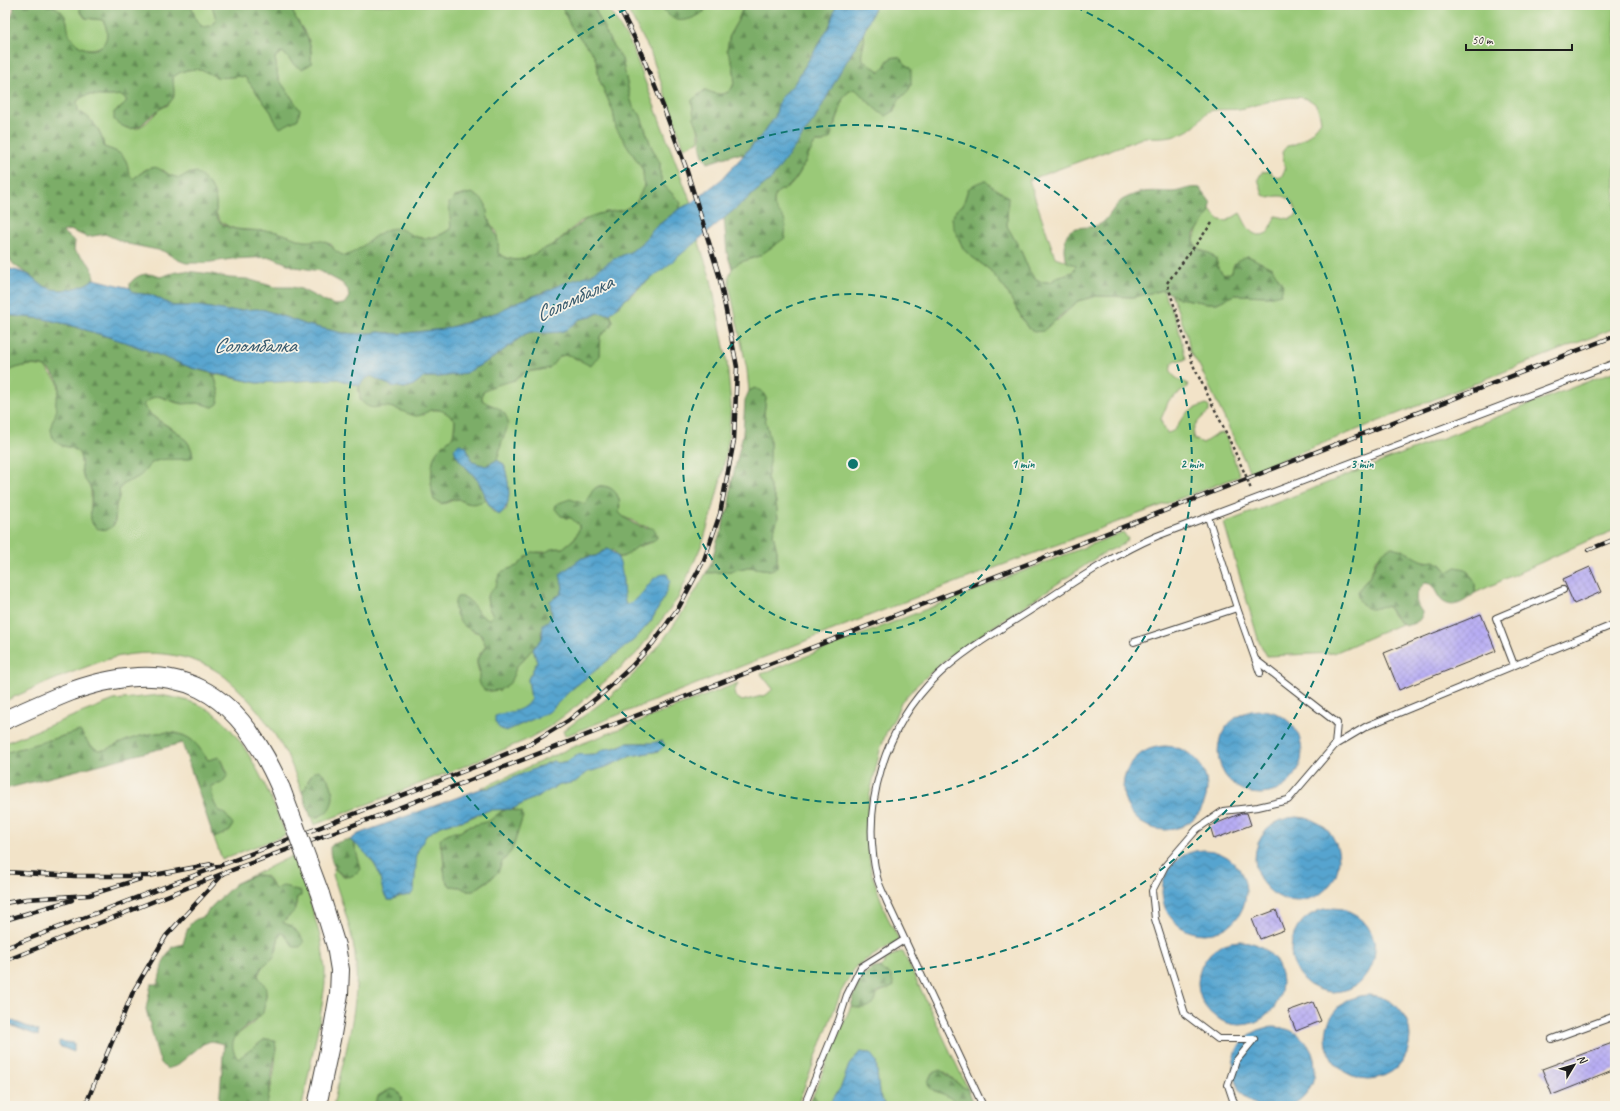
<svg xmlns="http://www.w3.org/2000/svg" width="1620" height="1111" viewBox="0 0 1620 1111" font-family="Caveat,sans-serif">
	<defs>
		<pattern id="forest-firs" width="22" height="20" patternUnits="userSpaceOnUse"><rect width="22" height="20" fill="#7bad68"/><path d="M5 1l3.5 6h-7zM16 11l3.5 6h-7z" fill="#648c55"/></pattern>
		<pattern id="water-waves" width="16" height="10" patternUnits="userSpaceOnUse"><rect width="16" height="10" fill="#56a4cf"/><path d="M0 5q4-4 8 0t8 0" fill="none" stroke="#4685a7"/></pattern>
		<pattern id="building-cross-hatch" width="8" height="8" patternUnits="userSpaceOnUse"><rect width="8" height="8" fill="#b8adf4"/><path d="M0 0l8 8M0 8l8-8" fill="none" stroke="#9e94d1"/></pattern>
	</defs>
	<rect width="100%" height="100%" fill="#f7f3e8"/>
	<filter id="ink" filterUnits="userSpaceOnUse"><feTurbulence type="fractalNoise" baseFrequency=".025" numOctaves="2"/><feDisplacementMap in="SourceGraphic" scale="8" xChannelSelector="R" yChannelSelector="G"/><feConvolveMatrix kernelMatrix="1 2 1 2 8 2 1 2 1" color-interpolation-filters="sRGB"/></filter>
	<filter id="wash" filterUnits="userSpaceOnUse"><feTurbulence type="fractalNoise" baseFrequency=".012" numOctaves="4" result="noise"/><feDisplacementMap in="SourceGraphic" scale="16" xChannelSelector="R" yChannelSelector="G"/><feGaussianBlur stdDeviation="0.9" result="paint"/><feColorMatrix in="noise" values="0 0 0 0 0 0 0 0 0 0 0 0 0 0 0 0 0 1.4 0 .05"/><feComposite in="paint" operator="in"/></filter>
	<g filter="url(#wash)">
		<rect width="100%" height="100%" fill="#f2e3c8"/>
		<g fill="#9ac978" stroke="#5b724a" fill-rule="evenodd">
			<path d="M51,5H81L80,11L85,18L103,20C121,55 73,58 67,30C67,28 67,24 67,21L54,6Z"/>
			<polygon points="191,5 212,5 216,19 211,26 203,27 196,20"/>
			<path d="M290,5H561L571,27L594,55L597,63L599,79L613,111L616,128L643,170L644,186L637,201L631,206L623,210L598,214L581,221L554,244L524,259L515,260L506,258L498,253L497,232L491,225L487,216L486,205L472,193L455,197L449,212L452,220L451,228C430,245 412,236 388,229L374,237L353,254L345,256L336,252L331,244L303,241L276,232L236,229L228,226L220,221L216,213V202L187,174L180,178L171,176L163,170L146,169L133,179C125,169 130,169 126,161C122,152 112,150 104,147C102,132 92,117 78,111L77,101C90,91 90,96 104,96C109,96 115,96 120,95L127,100L122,107L114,112L120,125L129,129L138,128L146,123L160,109L168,105L174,97L173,77C181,71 190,68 200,70C206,70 211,75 217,77C227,79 234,75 245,77L271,112L275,121L289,123L298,119L294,101L278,78L275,57L283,52L294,65L311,64C314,33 299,31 290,5Z"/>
			<polygon points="593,5 606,5 631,44 691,203 679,209 681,203 662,183 660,173 660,163 651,146 640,114 633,107 630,97 622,59 611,43"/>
			<path d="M625,5H660L669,15L704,12L706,5H744L738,20L730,34L727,50C733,60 742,90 723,94C717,95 710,92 705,90L692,100C692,115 700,127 699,141L684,148L650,51Z"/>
			<path d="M876,5H1615V328L1250,472L1199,365L1190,352L1187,335L1171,293L1179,298L1208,303H1217L1234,295L1272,296L1256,260L1248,256L1234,264L1232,272L1224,275L1218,268L1216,259L1209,253L1200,250L1194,243C1195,228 1204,224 1210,210L1220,220L1227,221L1240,213C1245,221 1249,236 1261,235C1263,235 1268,233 1269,231C1272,227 1272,221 1276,216L1290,219L1297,215C1295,200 1285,192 1270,198L1263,195L1258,179L1262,172L1270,171L1274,176L1281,177L1285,170L1282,152L1287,146C1300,145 1313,132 1321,121C1320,116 1319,109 1315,104C1300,88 1261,105 1244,108C1233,111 1221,108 1210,111C1203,114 1200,121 1195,126C1181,137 1162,138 1145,137L1029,180L1055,257L1077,265L1073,272L1057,277L1051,282H1042L1034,278L1029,270L1021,251L1007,226V216L1000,191L992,187L968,189L963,205L956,210V233L963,248L968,254L990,270L1006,290L1027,327L1058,320L1078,301L1087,298L1097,296L1134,297L1163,290L1177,322L1185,355L1186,359L1181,361L1176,360C1163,370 1176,380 1187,383L1188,387L1169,400L1161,419L1162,424L1167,433C1178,431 1177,424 1183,417C1188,410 1198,407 1206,404L1209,407V412C1201,418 1190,427 1194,439L1203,443L1217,434L1223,433L1226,436L1240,476L904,602L565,736L563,731C579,719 595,708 610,696C651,662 681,618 706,573L726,572L748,567L770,570L777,567V551L773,534L778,518L776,502L767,478L770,462V439L764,414L766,398L762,391L755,388L749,391L747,370L729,284V276L732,269L738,263L759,256L779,242L785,222C781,216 773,209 774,201C775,188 785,191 791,185C803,172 806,156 816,142H823L830,138L839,113L843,98L848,92L855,89L880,113L893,112L900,98L907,93L911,85L899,57C884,57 889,64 880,72L862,59L860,51C863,46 866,40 863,34Z"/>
			<path d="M698,239L711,280L727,362L731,405L728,442L722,474L713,509L703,542L678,598L636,654L577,706L549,727L526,740L465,766L314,825L311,817H319C334,804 335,801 330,782L308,780L307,786L302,792C296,778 292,763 284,750C269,723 249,697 225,677C198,655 154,649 121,656C109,658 97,663 86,667C59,677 32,689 5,701V374C15,365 32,364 45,367L58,382L59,392L56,402L62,446L73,448L77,451L80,455L83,476L91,489V516L114,525C117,518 114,512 116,505C118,499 121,497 119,490C124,482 130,481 137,477C143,474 146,468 151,464C158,457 178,457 188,459L192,451C185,428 155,425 143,405L152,398L158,396L177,403H198L213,407L219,393L214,374L257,383L338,379L359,386L358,392C380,402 399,413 424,415L429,410H443L455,420L453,436L442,447L433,460L431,484L440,504C448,504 452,499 459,499C462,500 464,503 467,503C473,504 480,503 486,500L493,512L506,511C511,495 508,479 504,464L497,460L501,445L494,406L487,404L482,399V393L494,385L515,380L526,372L541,370L553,364L557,358L563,355H570L576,359L591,365L599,355L600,336L610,327L613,321L610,314C638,287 669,265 698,239ZM599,486C615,485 622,498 619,512C623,518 627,518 633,521C638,524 640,526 648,526L653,542L637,547L623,557H618L623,581V597L626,605C640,601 647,589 655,577L659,607L651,621L635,639L572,689L549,712L506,731L509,712C519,712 526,707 531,699L528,679L537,662L533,649L517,666L512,677L500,690L489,691L479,676C480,670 476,666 477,660C478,655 483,650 486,646L479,633C467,630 460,622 455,610L471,602C477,610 480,618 490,619L493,615L488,607L487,596L496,585L500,575L503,571L517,566L528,555L537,552H548L557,548H563C571,541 580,536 579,525L571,518H566L575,501L584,504C591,498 590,490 599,486Z"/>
			<polygon points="1615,371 1615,530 1585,542 1475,593 1475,583 1466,569 1448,572 1441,564 1420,560 1402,550 1392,547 1376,559 1370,576 1363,583 1377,608 1381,606 1387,606 1394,617 1401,624 1334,653 1267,656 1259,642 1224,523"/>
			<path d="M1123,532L1128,539L1124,544L1102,554L951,655L918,684L901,702L895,717L886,733L880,750L869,798L866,830L871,871L886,914L899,940L856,966L841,992L797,1106H401V1103L379,1095L373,1106H333C343,1061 359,1010 356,964C354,934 342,904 333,875L334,868C344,880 351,879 360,869L354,843C361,846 376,865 379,873C383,883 380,890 388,900H392C399,895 409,898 414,890C416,865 412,837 441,826C450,822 459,823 468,819C479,815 491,806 503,810L489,822L467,827L460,832L447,834L440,844L443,853L444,870L450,886L460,887L468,891H473L491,879L498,872L502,862L512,850L523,816L516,810L512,809L560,785L575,782L588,772L606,767L631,756L659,751L662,741L652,743H627L596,754L576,755L568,761L558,763L553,761L489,788L480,789L568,749L738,683L734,692L735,696L742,701L766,695L773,689L761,674Z"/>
			<path d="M160,695C175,698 190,700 204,707C243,727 271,796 286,835L222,859L214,838L230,831L225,814C213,808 212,798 211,786L222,783L228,774L222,760H208C201,751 196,741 185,736C169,727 135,736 119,744C112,747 103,753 96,749C89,745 84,737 80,731L5,753V743L114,700Z"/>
			<path d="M292,856L308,893L321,940L325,969V984L320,1018L302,1106H267L266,1105C272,1086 278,1060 275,1040L265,1039L238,1060C221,1034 245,1034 257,1019C261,1013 266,1002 266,995C267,987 260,982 258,975L262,967L276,952L279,936L282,933L286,936L294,947L302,938L292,926L283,923C286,917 291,916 294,910C296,907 296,902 297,897L288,887L275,889C271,886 271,882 268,878C263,870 242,881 235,884Z"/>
			<path d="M899,952H903L968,1089L963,1088L945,1072L932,1073L930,1077L934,1091C943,1093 954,1097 957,1106H885L879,1093L876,1061L860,1052L849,1065L841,1087L828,1106H821L813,1095L851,1006L855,1008L876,999C877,989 887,991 894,986C892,978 891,972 883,971L880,967L890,957Z"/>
		</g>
		<g fill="url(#forest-firs)" stroke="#4c6442">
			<path d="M13,5C23,5 47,2 55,7C73,17 63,28 73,40C90,60 117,46 103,20L86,18L80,11L81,5H191L196,20L203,27L211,26L216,20L212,5H290C299,31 313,33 311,64L302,69L294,65L283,52L275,57L278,78L300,110L298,119L280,128L275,121L271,112L245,77C234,75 227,79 217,77C211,75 206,71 200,70C190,68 181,71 173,77C173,82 175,94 173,98C169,105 163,106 158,110C142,123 135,138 114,120V112L122,107L127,100L120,95C115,96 109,96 104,96C90,96 90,91 77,101L78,111C92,117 102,132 104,147C112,150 122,152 126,161C130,169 125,169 133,179C163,156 153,173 180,178L187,174L196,172C206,180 215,188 216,201C217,208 214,216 220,222C235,235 260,228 277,232C286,234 295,239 304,241C310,242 316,239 322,241C330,242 331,247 337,252C339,253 342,255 345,256C361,251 372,235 389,229C400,226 405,232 414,236C426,242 442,236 451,228L449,203L455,197L472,193C477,196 483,199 486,205C487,209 487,214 488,218C494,234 500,234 498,253L506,258L515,260L524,259L554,244L589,217L606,212L623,210L631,206L637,201L644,186L643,170L616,128L613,111L599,79L597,63L594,55L571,27L561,5H593L611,43L622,59L630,97L633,107L640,114L651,146L660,163V173L662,183L681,203L679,209L652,230L646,239L632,251L590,275L517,302L498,312L444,329L398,334L379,332L360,334L343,333L307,325L265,310H246L228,311L199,306H173L152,295L133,293L130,288V283C139,273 148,272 160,277L176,272L185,271L212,274L229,278L247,279L275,287H292L301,289L326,302L335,305L344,304L349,297L348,290L342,283L320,271L295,267L271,257L232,259L204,263H186L178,260L163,251L128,244L105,234L87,237L70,230L62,232L75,241L74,251C86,259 93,265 94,279C81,289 59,294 44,287C39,284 35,278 30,275C15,266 9,264 5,246V21L11,18L14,9Z"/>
			<path d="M660,5H706C705,7 705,9 704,11C699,17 684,22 677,20C670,18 664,11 660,5Z"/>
			<path d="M744,5H836L830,25L818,45L794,84L780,99L775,117L761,136L743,155L735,154L708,163L703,156L701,149L700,133L694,118L692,100L705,90C710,92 717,95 723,94C742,90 733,61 727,50L730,34L738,20Z"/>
			<path d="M863,34C868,42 860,48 862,59L880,72C889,64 884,57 899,57L911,69V85L907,93L900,98L893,112L886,116L880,113L855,89L848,92L843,98L839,113L830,138L823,142H816C806,156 803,173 790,185C785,191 775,188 774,201C773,210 783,214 785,222C786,227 785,234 785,238L759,256L738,263L732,269L727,253L724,218L772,178Z"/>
			<path d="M985,180C992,188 1000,191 1008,197L1007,226L1021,251L1029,270L1034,278L1042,282H1051L1057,277L1073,272L1076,265L1068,263C1064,255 1063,250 1065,242C1067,220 1090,232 1102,223C1110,217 1112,208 1122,200C1126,198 1134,194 1139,193C1149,190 1162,192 1173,192C1183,191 1189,186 1200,188L1211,203L1210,210L1206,219L1194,234V244L1200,250L1209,253L1216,259L1218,268L1224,275L1232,272C1234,262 1238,259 1248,256L1272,268L1283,285L1281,294L1272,296L1234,295L1217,303H1208L1179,298L1163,290L1134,297L1097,296L1078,301L1043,331L1034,332L1027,327L1006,290L990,270L968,254L963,248L953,226L952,218L956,210L963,205L968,189L975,184Z"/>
			<path d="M598,313L610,314L613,321L610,327L600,336L599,356L591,366C583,363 572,354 565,355C557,355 555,364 549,368C542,371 534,369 527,372C522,373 519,378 514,380C501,385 495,383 482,393V400C488,405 495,405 501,410C514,421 505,432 501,444C500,449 499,455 497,460L486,466L472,462L466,446L455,455L478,481L486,500C480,503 474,505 467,503C464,503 461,500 458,499C447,498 448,508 434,500C430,490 430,460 437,451C449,437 455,442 455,420C447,413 437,405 427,412C423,414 420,416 416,416C406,414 398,408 388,407C374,405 373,413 360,400L359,386L364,379L371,376L378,378L384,383L404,388L412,386L424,377H440L466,373L493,358L525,334L531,332L539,333L574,324L580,319L591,317Z"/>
			<path d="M5,315L44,319L66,324L128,343L192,368L214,374L219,393L218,404L213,407L198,403L182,404L158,396L152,398L143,405C156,428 190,428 193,457C182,462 167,457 156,461C149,463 147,469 142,474C135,481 125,480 119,489C121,497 117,500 116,507C115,516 117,533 100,529C97,529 95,527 93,525C87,514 94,500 91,489C90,484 84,481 83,476C81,469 82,462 80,455C75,443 56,451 52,435C49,423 53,423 56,412C58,409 55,404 56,400C57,395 61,389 59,383C57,378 50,369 45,367C35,362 12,367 5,374Z"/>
			<polygon points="755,388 762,391 766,398 764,414 770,439 770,462 767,479 776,502 778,518 773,534 777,551 777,568 770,570 748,567 726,572 706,573 711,563 717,541 722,531 724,519 729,508 731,485 743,434 745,400 749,391"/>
			<path d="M599,486C615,485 622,498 619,512C622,517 634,524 639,526C649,529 656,524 657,538C651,543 644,543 637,547C630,552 627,557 618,557L614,551L607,549L596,556L582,558L561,574L563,588L561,594L555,597L550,608L552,615L550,621L541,632L542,639L517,666L510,683L506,686L500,690L489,691L484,690L478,682L480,672L477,662L478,658L486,646C484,642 483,637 480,634C477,631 470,630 466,627C457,621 451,606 457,597C474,594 474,617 490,619L493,615L488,607L487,596L496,585L499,575L503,571L517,566L532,552L543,553L552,549L563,548L575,538L579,529V525L571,518L561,516L555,509L556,504L570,499L585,504C591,498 589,490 599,486Z"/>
			<path d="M1392,547L1402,550L1425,562L1435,561L1440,564L1448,572L1456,567L1466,569L1475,583V593C1465,601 1453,611 1441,600C1437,595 1435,589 1431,584L1425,583C1415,592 1413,600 1422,612V618C1402,634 1398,619 1387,606C1377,606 1370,614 1362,604C1359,600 1357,597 1358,592C1361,585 1366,582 1370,576C1377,564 1376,552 1392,547Z"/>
			<path d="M80,731C84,737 89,746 96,749C103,752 110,748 116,745C137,735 174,725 193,741C199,746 203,754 208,760L219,757L228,775L222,783L211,786L214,803L218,810L225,814L233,824L230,831L214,838L182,743L5,789V753Z"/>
			<path d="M318,770C339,781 339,818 311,817L302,792C310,785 307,774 318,770Z"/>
			<polygon points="507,809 522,812 523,816 512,850 502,862 498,872 494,876 473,891 468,891 460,887 450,886 445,879 443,853 440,840 443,836 451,832 460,832 467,827 489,821 499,813"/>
			<path d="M345,840H350L354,843L361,869L358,873L349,877C335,874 330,862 330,847L333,844Z"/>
			<path d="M256,875C269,874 268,882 275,889L283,886L288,887L292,890L301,891V896L297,897C296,902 296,907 294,911C291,915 286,917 283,923L292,926L302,938L304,943L300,947H294L283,933L279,936L274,957L262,967L258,975C260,980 263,982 265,986C268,994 264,1005 263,1013C249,1028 221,1036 238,1059L265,1039L275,1040L276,1049L267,1106H219L224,1044L211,1041L203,1044L176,1066L167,1069L161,1063L158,1056L146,1009L151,984H158L163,962L172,947L183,944C188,928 187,921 205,916L208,910L235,884Z"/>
			<path d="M880,967L883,971C891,972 892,978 894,986C888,990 886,989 880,991C876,993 877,996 876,999C872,1009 860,1010 851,1006C856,990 860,969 880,967Z"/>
			<path d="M940,1070C948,1074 960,1088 968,1089L975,1106H957C952,1092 927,1093 928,1083C928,1080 931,1076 932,1073Z"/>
			<path d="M391,1089L396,1090C401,1094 403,1099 401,1106H373L379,1095Z"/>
			<polygon points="813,1095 821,1106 808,1106"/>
		</g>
		<g fill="url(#water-waves)" stroke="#396076">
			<path d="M836,5H876L863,34L839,74L815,119L772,178L666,267L634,291L610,314L598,313L591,317L580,319L568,329L561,332L546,333L531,332L525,334L493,358L466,373L440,377H424L412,386L404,388L391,386L371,376L364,380L359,386L338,379L257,383L192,368L128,343L66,324L44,319L5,315V268C13,270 22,271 29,275C34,278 38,283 44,286C58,294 81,289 94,279L130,288L134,293L152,295L173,306H199L228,311L256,309L265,310L307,325L343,333L360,334L379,332L398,334L444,329L462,324L498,312L517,302L543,293L562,284L590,275L614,259L632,251L646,239L652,230L679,209L691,203L722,179L761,136L775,117L780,99L794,84L818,45L830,25Z"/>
			<path d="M459,444L466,446L472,462L486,466L497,460L504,464C508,480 515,504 499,515C486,507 486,493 478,481C471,470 457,462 454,449Z"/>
			<path d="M607,549C628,556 620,588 626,605C646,599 648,573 667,574L670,581L663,600L651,621L635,639L572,689L549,712L506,731L499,728L495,722V716C511,710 521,714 531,699L528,679L537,662L533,649L542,639L543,624C556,617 551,613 550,601L561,594L563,588L560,574L582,558L596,556Z"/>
			<circle cx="1260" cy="752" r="42"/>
			<path d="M662,741L665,745L659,751L631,756L606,767L588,772L575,782L560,785L512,809L490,810L477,814L465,820L449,823L437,828L426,836L417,852L414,890L411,895L397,897L392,900H388C381,891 382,884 379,874C376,862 360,847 350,840L358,834L480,789L489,788L553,761L558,763L568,761L576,755L596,754L604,749L614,748L627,743H652Z"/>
			<circle cx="1165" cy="788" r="42"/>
			<circle cx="1297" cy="859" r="42"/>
			<circle cx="1204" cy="892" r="42"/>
			<circle cx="1333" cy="950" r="42"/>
			<circle cx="1240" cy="983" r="42"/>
			<circle cx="1368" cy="1037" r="42"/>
			<polygon points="5,1018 39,1031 38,1036 5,1023"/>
			<circle cx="1274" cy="1068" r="41"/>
			<polygon points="59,1041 74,1043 74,1052 59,1046"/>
			<polygon points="860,1052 870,1053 876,1061 879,1093 885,1106 828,1106 841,1087 849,1065"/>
		</g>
		<g id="blocks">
			<g fill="url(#building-cross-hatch)">
				<polygon points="1590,567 1601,592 1574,604 1563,579"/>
				<polygon points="1481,614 1496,651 1399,690 1384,653"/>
				<polygon points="1242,813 1247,813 1251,825 1214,839 1210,826"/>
				<polygon points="1276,910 1284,930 1260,939 1252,919"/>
				<polygon points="1313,1002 1321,1021 1296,1031 1288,1011"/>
				<polygon points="1615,1042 1615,1070 1552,1095 1542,1069"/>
			</g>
		</g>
	</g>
	<g filter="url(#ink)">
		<use href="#blocks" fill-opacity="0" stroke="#3c3a36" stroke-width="1"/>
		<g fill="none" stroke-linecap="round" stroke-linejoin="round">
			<g stroke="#3c3a36" stroke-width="8">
				<g id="lane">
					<polyline points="1208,517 1237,608 1260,673"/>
					<polyline points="1134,642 1237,608"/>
					<polyline points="1514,665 1496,618 1563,590"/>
					<polyline points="1335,745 1367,726 1615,624"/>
					<polyline points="1552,1039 1615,1016"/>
					<polyline points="804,1106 839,1020 847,995 861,967 904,940"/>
					<path d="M983,1106L887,902C884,894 879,886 877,877C860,805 885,726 938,675C966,648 1002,629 1034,608C1074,582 1113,555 1157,536L1615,363"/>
					<polyline points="1235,1106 1228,1085 1236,1061 1254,1039 1218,1039 1185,1014 1155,919 1152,891 1165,866 1197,829 1223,811 1258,807 1288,800 1335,745 1337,723 1256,660"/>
				</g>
			</g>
			<g stroke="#3c3a36" stroke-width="20">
				<g id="secondary">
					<path d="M5,720C27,710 49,700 72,691C178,654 238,689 281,789"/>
					<polyline points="317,1106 331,1040 339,994 340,970 336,946 320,894"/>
				</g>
			</g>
			<polyline stroke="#3c3a36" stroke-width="2.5" stroke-dasharray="3 3" stroke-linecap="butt" points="1212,223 1167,283 1193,365 1221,422 1247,478 1251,490"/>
			<use href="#lane" stroke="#fff" stroke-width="6"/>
			<use href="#secondary" stroke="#fff" stroke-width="18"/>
			<g stroke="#1c1c1c" stroke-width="4.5">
				<g id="rail">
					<polyline points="1588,550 1615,539"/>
					<polyline points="5,872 75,876 149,876 212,864"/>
					<polyline points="5,903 27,899 89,895 140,879"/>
					<polyline points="5,920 72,900"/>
					<polyline points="5,948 318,828 482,764 530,744 568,721 604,692 631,667 653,643 679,607 704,560 720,514 734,440 737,367 719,275 685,165 663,106 637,43 623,15 616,5"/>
					<polyline points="5,961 224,873 375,817 1615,336"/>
					<polyline points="85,1106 133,992 166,936 222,875"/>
				</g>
			</g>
			<use href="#rail" stroke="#f7f3e8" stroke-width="3" stroke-dasharray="9" stroke-linecap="butt"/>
			<g stroke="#3c3a36" stroke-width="20" stroke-linecap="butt">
				<polyline id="secondary-bridge" points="281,789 320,894"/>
			</g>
			<use href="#secondary-bridge" stroke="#fff" stroke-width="18"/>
		</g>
	</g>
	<g fill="none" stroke="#0f766e" stroke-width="2" stroke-dasharray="7 5">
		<circle cx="853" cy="464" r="170"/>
		<circle cx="853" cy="464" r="339"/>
		<path d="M1076 7A509 509 0 1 1 630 7"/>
	</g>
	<g text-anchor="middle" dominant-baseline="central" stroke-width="3.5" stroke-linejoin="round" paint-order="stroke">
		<g font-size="21" font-style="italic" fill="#36596d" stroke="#f7f3e8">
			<text transform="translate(574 298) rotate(-25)">Соломбалка</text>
			<text x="255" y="345">Соломбалка</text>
		</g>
	</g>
	<circle cx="853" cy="464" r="6" fill="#0f766e" stroke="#f7f3e8" stroke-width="2"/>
	<g font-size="12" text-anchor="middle" font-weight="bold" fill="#0f766e" stroke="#f7f3e8" stroke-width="3.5" stroke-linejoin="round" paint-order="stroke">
		<text x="1023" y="468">1 min</text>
		<text x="1192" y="468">2 min</text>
		<text x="1362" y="468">3 min</text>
	</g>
	<rect width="1620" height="1111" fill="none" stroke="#f7f3e8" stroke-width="20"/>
	<g transform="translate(1574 1065) rotate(52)" stroke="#f7f3e8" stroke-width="3" paint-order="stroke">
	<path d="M0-3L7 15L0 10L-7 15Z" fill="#1c1c1c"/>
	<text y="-6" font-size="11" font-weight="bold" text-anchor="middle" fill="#1c1c1c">N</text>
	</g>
	<path d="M1466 44v6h106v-6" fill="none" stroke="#1c1c1c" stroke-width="2"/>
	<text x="1472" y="44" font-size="12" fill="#1c1c1c" stroke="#f7f3e8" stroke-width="3" paint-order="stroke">50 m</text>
</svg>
